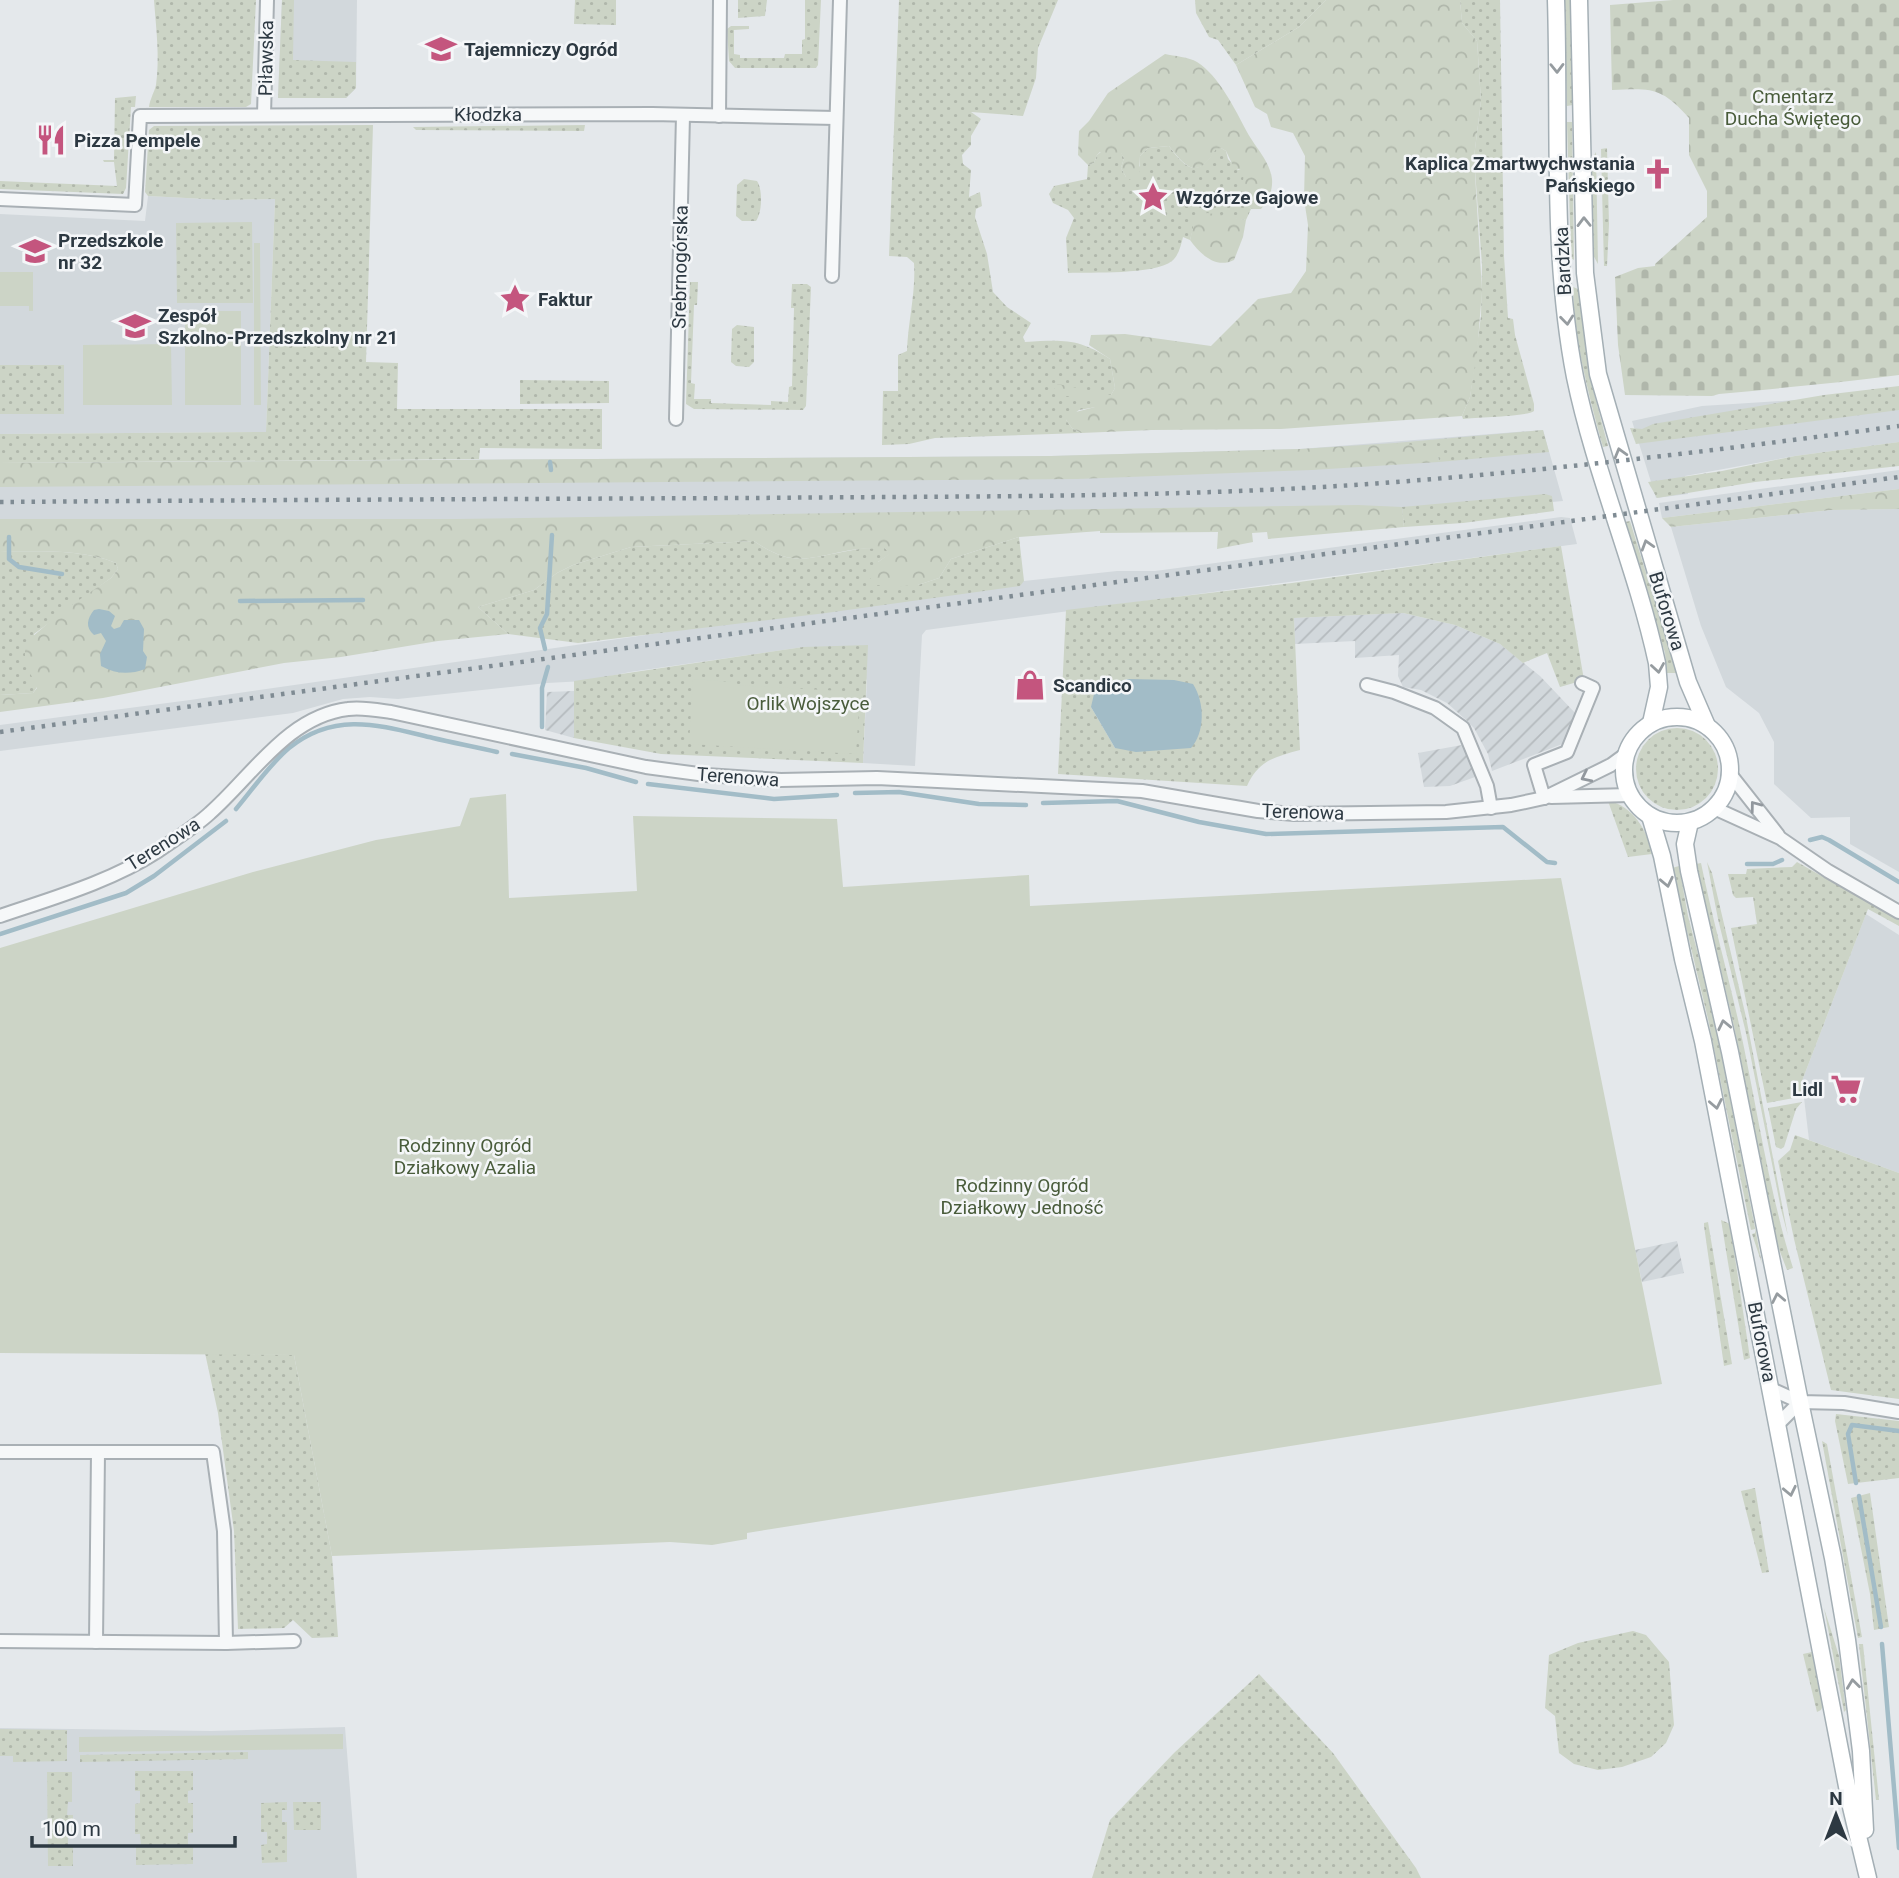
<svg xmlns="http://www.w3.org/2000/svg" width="1899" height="1878" viewBox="0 0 1899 1878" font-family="Roboto,sans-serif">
	<defs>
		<pattern id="industrial-furrows" width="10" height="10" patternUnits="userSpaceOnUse" patternTransform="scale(1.75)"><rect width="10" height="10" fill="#d2d8dc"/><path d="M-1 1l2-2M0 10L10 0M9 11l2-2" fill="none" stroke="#b5babe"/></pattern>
		<pattern id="grass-dots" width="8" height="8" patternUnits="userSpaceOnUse" patternTransform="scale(1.75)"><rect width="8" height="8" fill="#ccd4c6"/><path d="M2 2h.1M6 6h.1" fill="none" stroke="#b0b7ab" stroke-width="1.8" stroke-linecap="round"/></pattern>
		<pattern id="forest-crowns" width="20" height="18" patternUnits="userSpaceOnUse" patternTransform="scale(1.75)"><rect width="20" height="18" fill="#ccd4c6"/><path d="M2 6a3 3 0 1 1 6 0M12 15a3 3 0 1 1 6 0" fill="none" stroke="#b0b7ab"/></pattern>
		<pattern id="cemetery-stones" width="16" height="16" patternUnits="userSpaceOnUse" patternTransform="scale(1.75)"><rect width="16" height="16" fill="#ccd4c6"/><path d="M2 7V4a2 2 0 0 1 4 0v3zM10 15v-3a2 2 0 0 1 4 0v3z" fill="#b0b7ab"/></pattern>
	</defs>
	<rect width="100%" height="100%" fill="#e4e8eb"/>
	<g fill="#d2d8dc">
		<polygon points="282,0 357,0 356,88 346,98 278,98"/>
		<polygon points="148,196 224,200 275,199 266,432 0,434 0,214 145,221"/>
		<polygon points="1899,389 1899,442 1795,456 1685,476 1688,494 1656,498 1632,421 1702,406 1843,397"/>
		<polygon points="1543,430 1563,501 1218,532 1218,516 0,549 0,463 1051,456 1300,449"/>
		<polygon points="1899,470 1899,489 1662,518 1659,503"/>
		<polygon points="1899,509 1899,872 1850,844 1850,817 1811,818 1774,784 1774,742 1759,713 1726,687 1701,626 1671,527 1831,510"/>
		<polygon points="1561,517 1570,518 1577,544 926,630 922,635 915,766 863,763 867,680 803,647 630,672 585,681 547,683 398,699 370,697 343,699 293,713 0,751 0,725 190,700 1024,581 1117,571 1155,571"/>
		<polygon points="1866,914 1899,935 1899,1173 1809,1140 1802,1081"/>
		<polygon points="345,1727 357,1878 0,1878 0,1728 211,1731"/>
	</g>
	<g fill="url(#industrial-furrows)">
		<polygon points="1403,613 1455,625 1500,644 1540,676 1577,715 1565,743 1492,771 1488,754 1474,728 1465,719 1447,703 1421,690 1403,687 1398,676 1399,655 1355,658 1355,641 1295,644 1294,618"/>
		<polygon points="574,691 574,738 545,730 547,692"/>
		<polygon points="1462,745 1470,761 1475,777 1450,786 1424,787 1418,753"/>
		<polygon points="1677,1241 1684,1273 1642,1282 1635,1250"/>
	</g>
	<g fill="url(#grass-dots)" fill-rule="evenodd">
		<path d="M154,0H256L251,104L246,107H149C150,99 154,93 156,85C160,57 156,28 154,0Z"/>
		<polygon points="282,0 294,0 293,60 356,62 356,88 346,98 278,98"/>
		<polygon points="575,0 616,0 616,25 574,24"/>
		<polygon points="738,0 767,0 765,16 738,18"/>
		<polygon points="805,0 821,0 818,65 816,68 735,68 729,61 727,29 731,26 749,26 749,29 734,30 734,54 740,55 740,58 784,58 785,54 802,54 802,40 805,39"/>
		<path d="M899,0H1058L1038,48L1036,78L1023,116L971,112L981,119L971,136V145L962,155L963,164L971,170L969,197L980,192L982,206L976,209L975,217L987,254L993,292L1007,307L1031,323L1023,337L1025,342C1063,340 1078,338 1110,359L1115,388L1111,395L1081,396L1095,398L1096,407L1079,410L1066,420L1072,428L1081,433L935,438L909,444L882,445L883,391H898V355L907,351C908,321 916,293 914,263L907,257L889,256Z"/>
		<polygon points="1195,0 1326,0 1299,27 1236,65 1218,40 1209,37 1196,13"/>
		<path d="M1460,0H1500L1504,256L1508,318L1513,319L1515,335L1534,404V411C1526,417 1477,417 1463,419L1462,416L1470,397L1481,316L1482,265L1474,157L1481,101L1477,41L1462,23Z"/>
		<polygon points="1564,0 1570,0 1573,105 1567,106"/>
		<polygon points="136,96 135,107 131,107 126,188 123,194 0,189 0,181 117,186 114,162 104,162 103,160 114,160 115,98"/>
		<polygon points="1567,122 1572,122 1574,260 1571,258"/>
		<polygon points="373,125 366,362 398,363 397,409 602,409 602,449 480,448 479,459 0,463 0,434 266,432 275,199 224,200 148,196 145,192 149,130 154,126"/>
		<polygon points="585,125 584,131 416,130 413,127"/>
		<path d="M1169,146C1186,170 1199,179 1216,148H1221L1226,151L1228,159L1238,170H1244L1246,176L1241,201L1251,209L1246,220L1197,214L1190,240L1183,237C1181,245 1179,255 1172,261C1154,275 1091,272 1068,273L1066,238L1074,218L1068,210L1053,203L1049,194L1054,186L1087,179L1088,165L1094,163L1097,155L1101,152L1104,154L1121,152L1124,158L1121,168L1126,177L1140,166V156L1148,148Z"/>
		<polygon points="1607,148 1609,224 1607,266 1604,266 1601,149"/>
		<polygon points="1596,152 1598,264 1593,255 1591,161"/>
		<path d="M744,179L757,181C763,190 762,213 756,221H742L736,216L737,185Z"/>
		<polygon points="252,222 253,303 177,303 176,223"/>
		<polygon points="690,282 698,282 697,305 694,305 691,383 695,384 694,399 711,399 711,403 771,405 771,401 788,402 789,387 792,386 794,308 791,308 792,284 807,284 811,287 806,406 803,410 694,409 686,404"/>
		<path d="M1573,287L1578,289L1590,378L1608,446L1603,447C1589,396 1574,340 1573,287Z"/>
		<polygon points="737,325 754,327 754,362 749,367 736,366 731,362 732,329"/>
		<rect x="0" y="365" width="64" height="49"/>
		<polygon points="520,380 609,381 609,403 520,404"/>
		<polygon points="1899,386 1899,410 1636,444 1630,428 1642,429 1653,424 1824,395"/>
		<polygon points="1543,430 1549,452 1439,462 1438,456 1395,443"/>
		<polygon points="1899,442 1899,466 1755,482 1657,498 1648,482 1722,471 1795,456"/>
		<polygon points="1545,494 1552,496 1554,511 1463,523 1404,527 1402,507"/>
		<polygon points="1630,521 1677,673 1667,673 1665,653 1625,522"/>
		<path d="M1019,537L1024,581L1020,586L826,613L578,643L508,634L478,607L534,590L557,573L573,565L631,547L754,541C794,569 809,557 853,550C863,548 874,548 885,548L890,554L878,562L918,585L939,578L951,559Z"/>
		<path d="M1561,546L1584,680L1560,687L1547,653L1523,663L1500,644L1455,625L1403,613L1294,618L1300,750C1274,757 1258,761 1247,786L1058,774L1066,610L1292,583ZM1091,707L1191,748H1115Z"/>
		<path d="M0,551C38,552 81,548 116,563L118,569L111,578L34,634L37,687L33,693L0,695Z"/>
		<polygon points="868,645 863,763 661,754 574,738 574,681 803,647"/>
		<circle cx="1677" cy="769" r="41"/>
		<path d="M1608,801C1633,805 1648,832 1652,854L1628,857Z"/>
		<polygon points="1707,862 1712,873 1746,1017 1788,1236 1781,1209 1746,1033 1718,919"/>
		<polygon points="1797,862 1899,920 1899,926 1868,909 1802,1081 1804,1096 1767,1103 1731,928 1757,924 1753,897 1736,898 1733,895 1728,874 1746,874 1747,869 1792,867"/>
		<path d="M1701,863C1712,917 1727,970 1739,1024C1757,1106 1768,1188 1793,1268L1787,1270L1777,1244L1734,1026L1696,864Z"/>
		<polygon points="1679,866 1688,916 1714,1015 1762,1264 1752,1234 1755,1233 1755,1229 1751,1230 1708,1019 1672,868"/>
		<polygon points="1802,1102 1796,1109 1784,1147 1781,1149 1776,1147 1768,1108"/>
		<polygon points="1795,1135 1899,1173 1899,1399 1831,1390 1794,1239 1778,1161 1790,1150"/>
		<polygon points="1721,1220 1730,1224 1750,1358 1744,1360"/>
		<polygon points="1708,1222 1732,1364 1724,1366 1704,1226 1704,1223"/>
		<polygon points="205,1353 294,1355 332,1556 338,1637 312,1638 293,1620 284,1628 238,1629 234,1531 218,1413"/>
		<polygon points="1836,1414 1899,1421 1899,1478 1848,1484 1835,1421"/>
		<polygon points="1822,1441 1827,1444 1862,1637 1858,1638"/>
		<polygon points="1755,1488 1769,1572 1762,1573 1741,1491"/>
		<polygon points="1870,1493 1889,1627 1874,1630 1870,1594 1851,1498"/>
		<polygon points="1824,1608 1839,1656 1846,1710 1844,1712"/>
		<polygon points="1633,1631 1646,1635 1669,1662 1674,1725 1666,1743 1651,1757 1622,1767 1598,1770 1574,1764 1559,1753 1555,1716 1545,1708 1549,1655 1578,1643"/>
		<polygon points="1859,1644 1863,1644 1879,1800 1876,1800"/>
		<polygon points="1812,1652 1824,1704 1821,1710 1817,1712 1803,1654"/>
		<polygon points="1259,1674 1333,1753 1416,1868 1421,1878 1092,1878 1110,1820 1174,1753"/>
		<polygon points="0,1729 67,1730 67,1761 13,1762 13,1756 0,1756"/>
		<polygon points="248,1752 248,1759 80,1762 80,1755"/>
		<polygon points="135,1771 193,1771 193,1790 188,1791 188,1803 193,1803 193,1833 188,1833 188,1845 193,1846 193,1864 136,1865 136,1846 141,1846 140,1834 135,1834 135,1804 140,1803 140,1791 135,1791"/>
		<polygon points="47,1772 72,1772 72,1802 68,1802 67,1815 73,1815 73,1834 68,1834 68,1847 73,1847 73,1866 48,1866"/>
		<polygon points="287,1802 287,1810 282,1810 282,1822 287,1822 287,1862 262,1863 261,1845 267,1844 267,1832 261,1832 261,1803"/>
		<polygon points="293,1802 321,1802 321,1830 294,1830"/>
	</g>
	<g fill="url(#forest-crowns)">
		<polygon points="1326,0 1460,0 1462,23 1477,41 1481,101 1474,157 1482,291 1477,353 1470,397 1462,416 1281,429 1152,430 1081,433 1072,428 1066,420 1068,414 1095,407 1095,399 1066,396 1054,389 1058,384 1111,395 1115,388 1110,359 1089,345 1091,335 1125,334 1211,346 1258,299 1291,293 1306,271 1308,225 1304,199 1305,156 1293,133 1271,127 1267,114 1255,107 1236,65 1299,27"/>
		<path d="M1165,54C1174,56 1189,57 1197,62C1219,76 1235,109 1247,132C1255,147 1270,161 1272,179C1273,191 1268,201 1261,209H1251L1241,201L1244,171L1234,168L1226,151L1221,148L1216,149C1198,180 1187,169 1169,146L1148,148L1140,156L1139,176L1134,182L1126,177L1121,168L1124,158L1121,153L1107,158L1100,152L1097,155L1094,163L1088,165L1078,155L1079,131L1089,121L1108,93Z"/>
		<path d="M1208,213L1246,220L1243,237L1234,260C1216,269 1201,255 1190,240L1196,214Z"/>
		<polygon points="1395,443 1433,447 1438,456 1439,462 1312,470 1077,479 0,487 0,463 1051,456 1300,449"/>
		<polygon points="1899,489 1899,509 1831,510 1671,527 1662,518"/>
		<path d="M1358,505L1402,507L1404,527L1268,539L1267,532L1252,533L1253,542L1217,549L1218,532L1100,533V531L1019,537L951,559L939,578L918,585L889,587L877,585L869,577L870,568L889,554L885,548C874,549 862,548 851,550C808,558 793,568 754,541L631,547L573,565L557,573L534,590L478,607L508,634L438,641L341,657L284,663L103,698L0,712V695L33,693L37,688L25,662V643L60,613L111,578L118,569L116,563C81,548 38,552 0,551V519H456Z"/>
	</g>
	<path fill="url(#cemetery-stones)" d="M1673,0H1899V375C1839,383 1780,388 1719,394L1712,396L1625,395L1618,345L1615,277L1638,268L1655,266V264L1707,217V191L1689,155V118C1662,87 1651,88 1612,90L1610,5Z"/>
	<g fill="#ccd4c6">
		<polygon points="254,243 260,243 261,405 254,405"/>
		<polygon points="0,272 33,272 33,311 29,311 29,306 0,306"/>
		<rect x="185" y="311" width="56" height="94"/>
		<polygon points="171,344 172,405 83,405 83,345"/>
		<polygon points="693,679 732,682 733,685 860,692 856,754 689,744"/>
		<polygon points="506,794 509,898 637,891 633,816 837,819 843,887 1029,875 1030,906 1561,878 1662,1384 1441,1422 747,1533 747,1539 712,1545 670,1542 332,1556 294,1355 0,1353 0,948 253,872 376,840 460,826 470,798"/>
		<polygon points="343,1734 343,1749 79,1752 79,1737"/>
	</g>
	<g fill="#a2bcc7">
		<path d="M99,609L109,611L115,616L111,626L114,629L120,627L124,620H139L144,629L143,651L147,657L145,669C129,675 116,674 101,666L100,654L106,641L101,633L94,635C85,627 87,619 94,610Z"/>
		<path d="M1128,679L1174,680L1193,684C1205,703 1205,732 1191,748L1136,752L1115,748L1091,707L1094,694L1106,685Z"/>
	</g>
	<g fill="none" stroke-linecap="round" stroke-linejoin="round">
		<g stroke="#a2bcc7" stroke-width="4.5">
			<polyline points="550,462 551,470"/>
			<polyline points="9,537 9,559 19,567 62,574"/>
			<polyline points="240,601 363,600"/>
			<polyline points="545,649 540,628 547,614 552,535"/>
			<polyline points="542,727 542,688 548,667"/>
			<polyline points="512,754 586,768 636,782"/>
			<polyline points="648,784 774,799 837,795"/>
			<polyline points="855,793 899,792 979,804 1026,805"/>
			<polyline points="1043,803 1117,801 1199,822 1266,834 1503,827 1547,862 1555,863"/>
			<path d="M236,809C253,789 269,765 289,748C336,710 382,726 433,738C454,743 476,747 497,752"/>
			<polyline points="1810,840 1822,837 1829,840 1899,882"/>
			<polyline points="1747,864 1773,864 1782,860"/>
			<polyline points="0,934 126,893 154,876 226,821"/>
			<polyline points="1856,1483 1848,1434 1852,1425 1899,1431"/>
			<polyline points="1859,1496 1881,1627"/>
			<polyline points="1882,1644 1899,1848"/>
		</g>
		<g stroke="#a9b0b5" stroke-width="16">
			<g id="minor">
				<polyline points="264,115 267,0"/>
				<polyline points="719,116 720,0"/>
				<polyline points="0,199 135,205 140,116 652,114 836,118"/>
				<polyline points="832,276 840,0"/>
				<polyline points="676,419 683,115"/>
				<polyline points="1367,685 1394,692 1435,708 1463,728 1487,786 1491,808"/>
				<polyline points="1730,774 1778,835"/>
				<polyline points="1551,797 1630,795"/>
				<polyline points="1544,798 1534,765 1567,752 1593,688 1582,683"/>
				<polyline points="1714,808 1780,838 1828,871 1899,912"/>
				<path d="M0,916C53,898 110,882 158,851C175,839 195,827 210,813C252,776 288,716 348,709C362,707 377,710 391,712L646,767L706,775L781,780L877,778L1142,791L1258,811L1294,814L1446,812L1511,805L1544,798L1611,765L1626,754"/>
				<polyline points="1771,1389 1800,1402 1844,1403 1899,1412"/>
				<polyline points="1778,1424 1800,1402"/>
				<polyline points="0,1452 213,1452 224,1531 226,1643"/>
				<polyline points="0,1641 226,1643 294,1641"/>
				<polyline points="96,1642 98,1452"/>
			</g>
		</g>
		<g stroke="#a4afb5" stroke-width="19">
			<g id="major">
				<path d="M1556,0C1560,125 1551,254 1575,377C1595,474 1636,566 1657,663L1659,687L1651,723"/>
				<polyline points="1579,0 1585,273 1598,374 1688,682 1707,726"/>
				<circle cx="1677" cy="770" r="53"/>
				<polyline points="1650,816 1662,856 1683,959 1703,1041 1851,1807 1868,1878"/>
				<polyline points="1690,822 1685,844 1689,871 1730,1052 1800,1402 1833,1558 1847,1640 1861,1751 1865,1830"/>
			</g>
		</g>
		<use href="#minor" stroke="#f6f8f9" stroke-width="12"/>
		<use href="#major" stroke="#fff" stroke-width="16"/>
		<g stroke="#7f8b93" stroke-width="4.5" stroke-dasharray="3.5 7" stroke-linecap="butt">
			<path d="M0,502C252,500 503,499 755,498C949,496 1144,498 1338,486C1526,474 1713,451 1899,426"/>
			<polyline points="0,732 1899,477"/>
		</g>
	</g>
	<defs><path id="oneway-chevron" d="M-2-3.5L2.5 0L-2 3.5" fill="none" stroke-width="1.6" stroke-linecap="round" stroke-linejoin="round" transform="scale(1.75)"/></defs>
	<g stroke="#969ca0">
		<use href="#oneway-chevron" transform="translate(1557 68) rotate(89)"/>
		<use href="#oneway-chevron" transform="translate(1584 222) rotate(-91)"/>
		<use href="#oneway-chevron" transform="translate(1567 320) rotate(84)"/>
		<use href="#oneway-chevron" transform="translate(1620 453) rotate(-106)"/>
		<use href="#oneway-chevron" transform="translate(1647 545) rotate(-107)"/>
		<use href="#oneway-chevron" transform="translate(1658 668) rotate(81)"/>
		<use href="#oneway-chevron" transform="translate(1667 882) rotate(78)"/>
		<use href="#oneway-chevron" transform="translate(1724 1025) rotate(-102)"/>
		<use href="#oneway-chevron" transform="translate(1716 1104) rotate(79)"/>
		<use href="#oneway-chevron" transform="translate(1778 1298) rotate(-101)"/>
		<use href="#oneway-chevron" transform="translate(1790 1491) rotate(78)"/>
		<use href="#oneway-chevron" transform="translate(1853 1684) rotate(-97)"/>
	</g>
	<g stroke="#92989e">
		<use href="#oneway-chevron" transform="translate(1586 777) rotate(154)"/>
		<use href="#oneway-chevron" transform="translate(1755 806) rotate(-127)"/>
	</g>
	<defs>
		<g id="school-bare" transform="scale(2.415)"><path d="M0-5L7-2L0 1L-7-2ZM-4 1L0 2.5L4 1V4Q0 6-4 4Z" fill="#c4557e" stroke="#f4f6f8" stroke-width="2.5" paint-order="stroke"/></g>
		<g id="restaurant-bare" transform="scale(2.415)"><path d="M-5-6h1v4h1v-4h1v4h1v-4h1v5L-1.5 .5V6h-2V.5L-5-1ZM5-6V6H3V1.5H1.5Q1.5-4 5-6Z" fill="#c4557e" stroke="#f4f6f8" stroke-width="2.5" paint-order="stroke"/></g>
		<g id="church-bare" transform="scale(2.415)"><path d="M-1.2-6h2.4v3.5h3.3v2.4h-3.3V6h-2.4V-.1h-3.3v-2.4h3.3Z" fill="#c4557e" stroke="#f4f6f8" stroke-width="2.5" paint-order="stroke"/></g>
		<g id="sight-bare" transform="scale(2.415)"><path d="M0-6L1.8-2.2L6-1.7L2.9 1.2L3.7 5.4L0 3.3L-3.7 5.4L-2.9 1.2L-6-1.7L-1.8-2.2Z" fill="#c4557e" stroke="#f4f6f8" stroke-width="2.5" paint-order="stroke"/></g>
		<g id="shop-bare" transform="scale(2.415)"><path d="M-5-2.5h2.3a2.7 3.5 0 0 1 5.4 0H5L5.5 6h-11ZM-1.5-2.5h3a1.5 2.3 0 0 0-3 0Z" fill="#c4557e" stroke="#f4f6f8" stroke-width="2.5" paint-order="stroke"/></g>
		<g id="supermarket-bare" transform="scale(2.415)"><path d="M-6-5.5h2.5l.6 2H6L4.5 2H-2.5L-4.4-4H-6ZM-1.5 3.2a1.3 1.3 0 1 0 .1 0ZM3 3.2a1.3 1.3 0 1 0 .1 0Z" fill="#c4557e" stroke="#f4f6f8" stroke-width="2.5" paint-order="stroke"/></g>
	</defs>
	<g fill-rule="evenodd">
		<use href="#school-bare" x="441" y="49"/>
		<use href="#restaurant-bare" x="51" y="140"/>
		<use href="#church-bare" x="1658" y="174"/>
		<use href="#sight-bare" x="1153" y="197"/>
		<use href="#school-bare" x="35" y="251"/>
		<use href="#sight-bare" x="515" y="299"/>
		<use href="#school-bare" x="135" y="326"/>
		<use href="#shop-bare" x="1030" y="685"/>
		<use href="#supermarket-bare" x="1846" y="1089"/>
	</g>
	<g text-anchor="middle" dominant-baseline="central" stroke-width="5" stroke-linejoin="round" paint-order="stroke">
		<g font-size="19" font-weight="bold" fill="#2d3942" stroke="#f4f6f8" text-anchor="start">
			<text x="464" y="49">Tajemniczy Ogród</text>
			<text x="74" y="140">Pizza Pempele</text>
			<text x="1635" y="163" text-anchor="end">Kaplica Zmartwychwstania<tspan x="1635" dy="22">Pańskiego</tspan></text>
			<text x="1176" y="197">Wzgórze Gajowe</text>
			<text x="58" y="240">Przedszkole<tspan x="58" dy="22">nr 32</tspan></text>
			<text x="538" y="299">Faktur</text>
			<text x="158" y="315">Zespół<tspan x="158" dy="22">Szkolno-Przedszkolny nr 21</tspan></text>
			<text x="1053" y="685">Scandico</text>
			<text x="1823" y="1089" text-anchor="end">Lidl</text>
		</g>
		<g font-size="19" fill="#2d3942" stroke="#f4f6f8">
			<text transform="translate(266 58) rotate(-89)">Piławska</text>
			<text x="488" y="114">Kłodzka</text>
			<text transform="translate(1563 261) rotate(-93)">Bardzka</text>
			<text transform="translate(680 267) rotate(-89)">Srebrnogórska</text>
			<text transform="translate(1667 611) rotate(73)">Buforowa</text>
			<text transform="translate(738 777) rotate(4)">Terenowa</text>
			<text transform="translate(1303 812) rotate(2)">Terenowa</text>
			<text transform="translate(163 844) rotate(-32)">Terenowa</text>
			<text transform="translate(1762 1342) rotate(79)">Buforowa</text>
		</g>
		<g font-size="19" fill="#495c3b" stroke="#f4f6f8">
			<text x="1793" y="96">Cmentarz<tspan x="1793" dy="22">Ducha Świętego</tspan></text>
			<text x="808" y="703">Orlik Wojszyce</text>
			<text x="465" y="1145">Rodzinny Ogród<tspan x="465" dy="22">Działkowy Azalia</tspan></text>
			<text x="1022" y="1185">Rodzinny Ogród<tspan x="1022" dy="22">Działkowy Jedność</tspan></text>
		</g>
	</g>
	<g transform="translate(1836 1815)" stroke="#f4f6f8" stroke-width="5" paint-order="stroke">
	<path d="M0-5L12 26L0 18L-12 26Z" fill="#2d3942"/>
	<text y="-10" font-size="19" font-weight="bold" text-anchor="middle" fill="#2d3942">N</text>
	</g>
	<path d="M32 1836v10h203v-10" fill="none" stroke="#2d3942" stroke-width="3.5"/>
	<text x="42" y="1836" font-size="21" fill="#2d3942" stroke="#f4f6f8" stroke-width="5" paint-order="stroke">100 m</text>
</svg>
